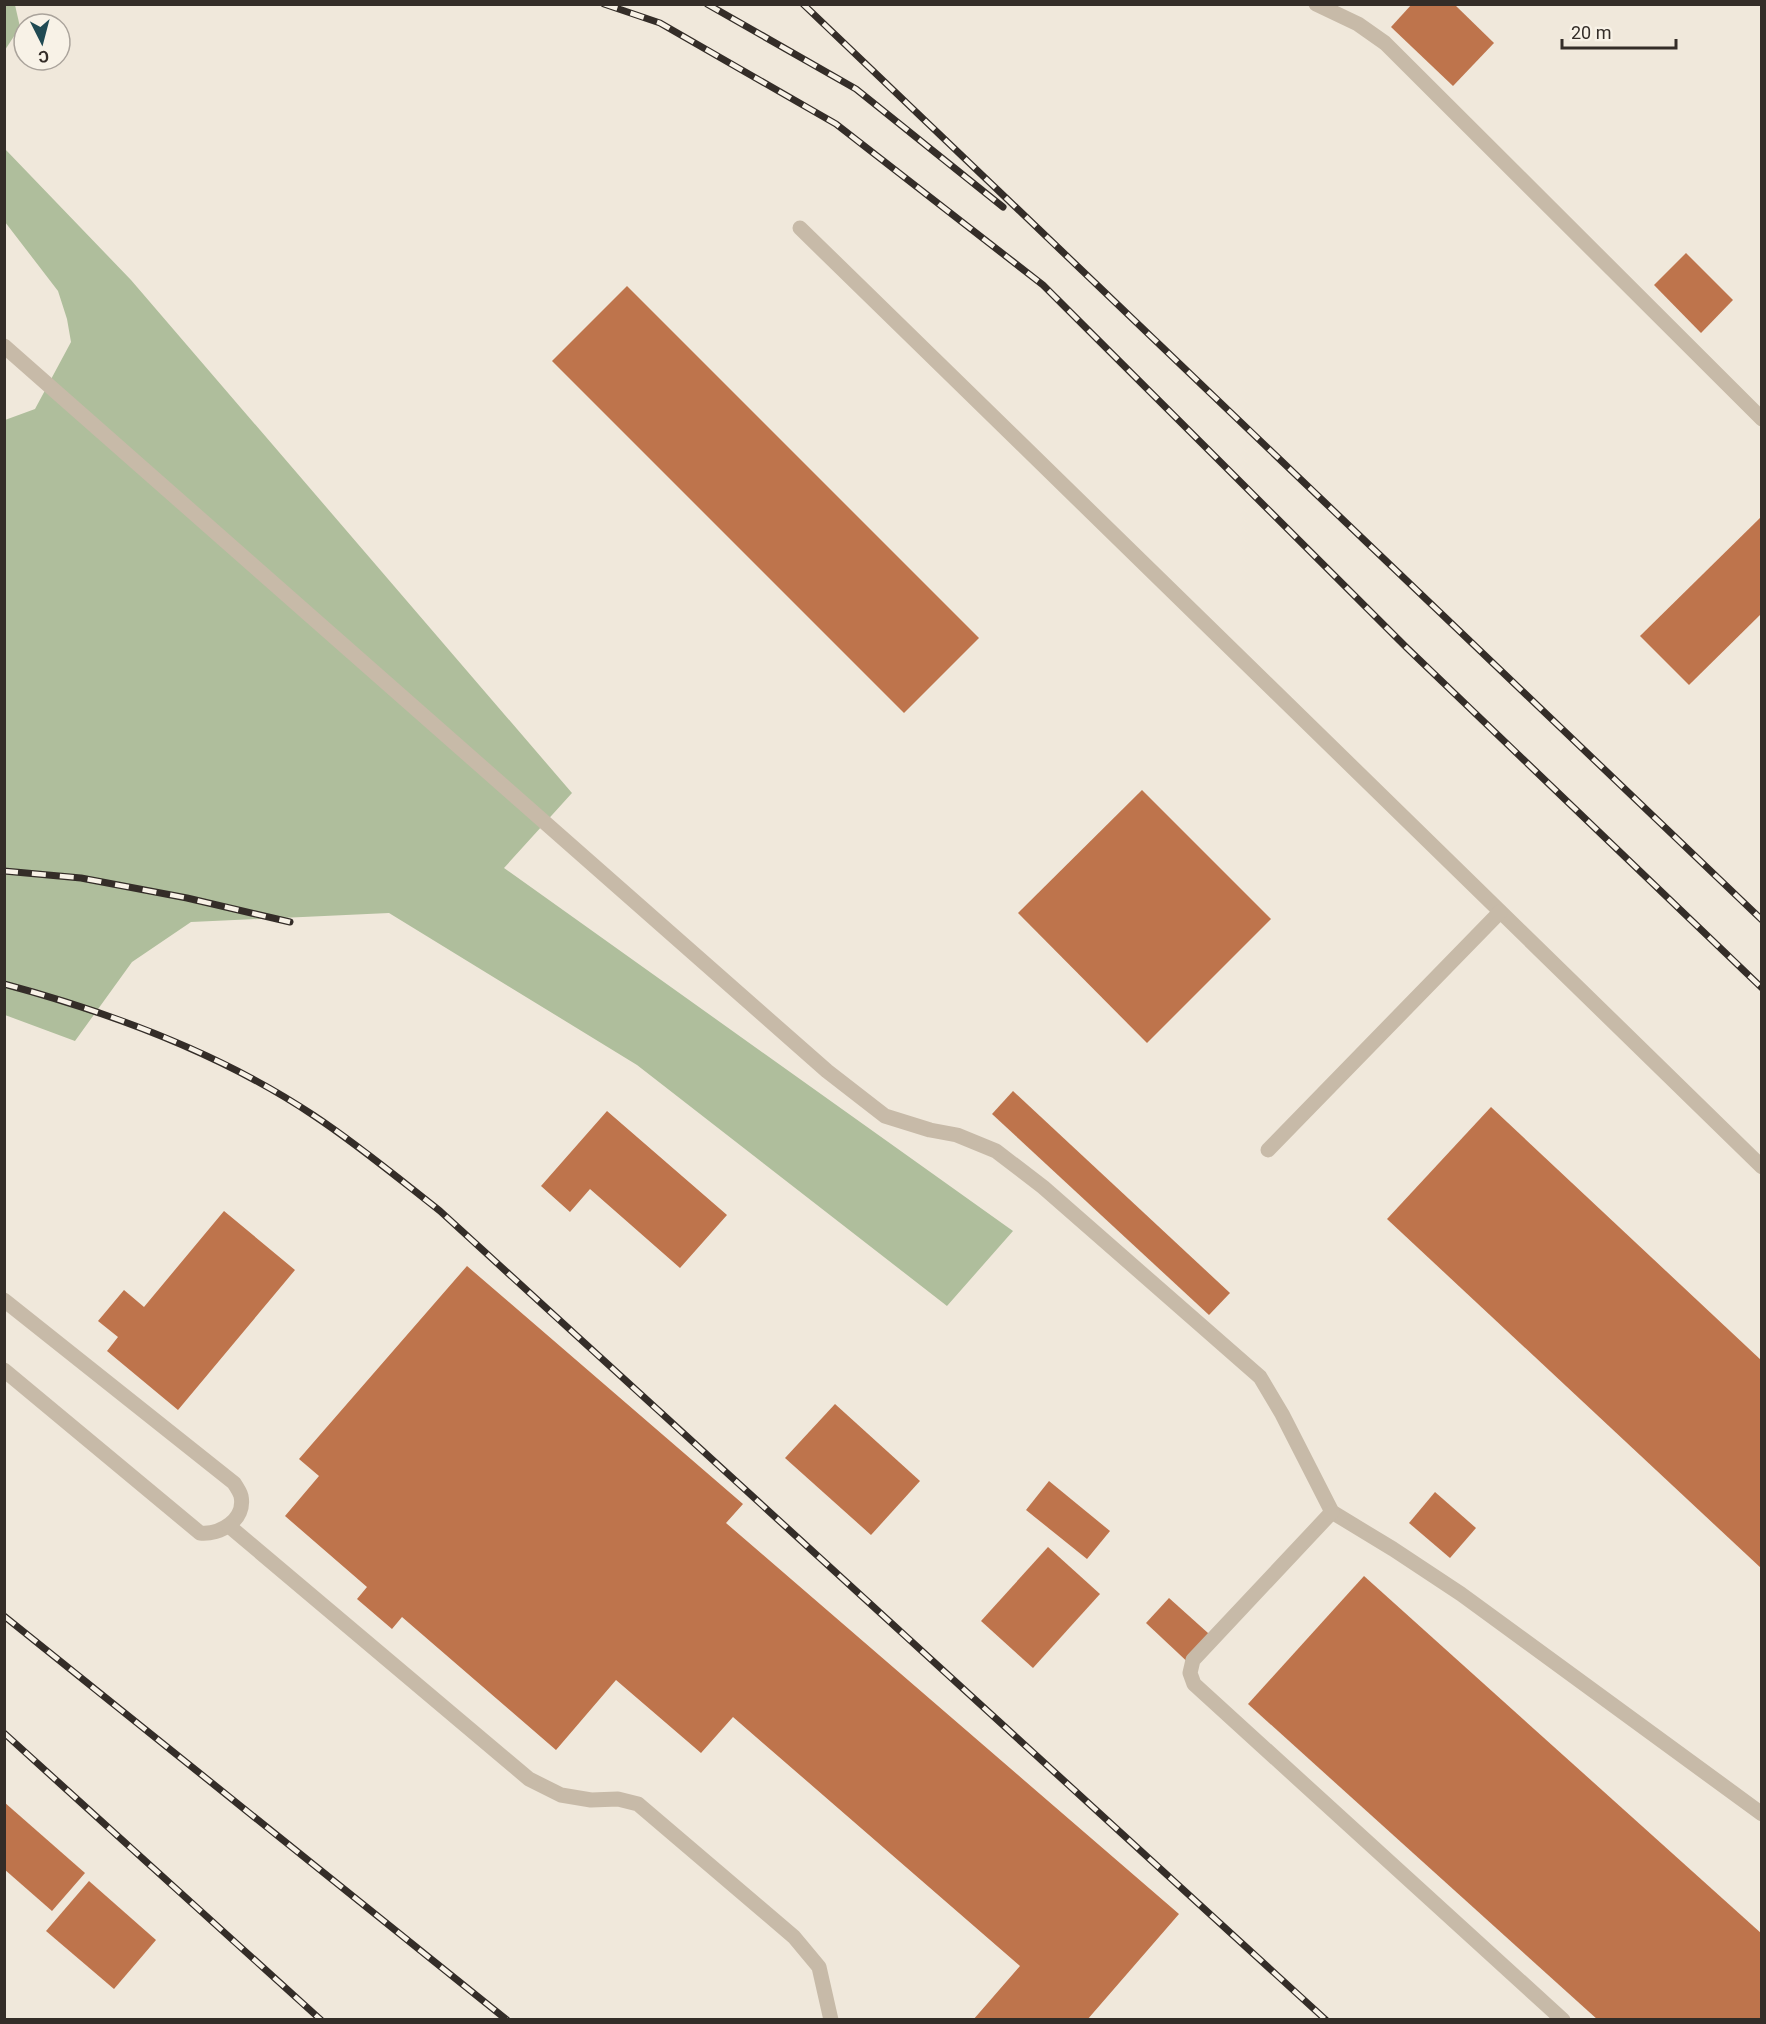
<svg xmlns="http://www.w3.org/2000/svg" width="1766" height="2024" viewBox="0 0 1766 2024" font-family="Roboto,sans-serif">
	<rect width="100%" height="100%" fill="#f0e8db"/>
	<g fill="#afbe9c">
		<polygon points="5,4 15,5 20,27 5,50"/>
		<polygon points="5,149 131,280 572,793 504,868 1013,1231 947,1306 637,1065 389,913 191,922 132,962 75,1041 5,1015 5,420 35,409 71,342 67,319 58,291 5,222"/>
	</g>
	<g fill="#be744c">
		<polygon points="1412,4 1454,4 1494,43 1453,86 1391,27"/>
		<polygon points="1686,253 1733,300 1701,333 1654,285"/>
		<polygon points="627,286 979,638 904,713 552,361"/>
		<polygon points="1762,516 1762,613 1689,685 1640,636"/>
		<polygon points="1142,790 1271,919 1147,1043 1018,913"/>
		<polygon points="1013,1091 1230,1293 1209,1315 992,1114"/>
		<polygon points="1491,1107 1762,1361 1762,1569 1387,1219"/>
		<polygon points="607,1111 727,1215 680,1268 590,1189 570,1212 541,1186"/>
		<polygon points="224,1211 295,1270 178,1410 107,1351 118,1337 98,1321 124,1290 144,1307"/>
		<polygon points="467,1266 743,1504 726,1523 1179,1914 1087,2020 973,2020 1020,1966 733,1717 701,1753 616,1680 556,1750 402,1617 392,1629 357,1599 367,1587 285,1516 319,1476 299,1459"/>
		<polygon points="835,1404 920,1481 871,1535 785,1458"/>
		<polygon points="1049,1481 1110,1531 1087,1559 1026,1510"/>
		<polygon points="1435,1492 1476,1528 1450,1558 1409,1523"/>
		<polygon points="1048,1547 1100,1594 1033,1668 981,1621"/>
		<polygon points="1364,1576 1762,1934 1762,2020 1598,2020 1248,1704"/>
		<polygon points="1169,1598 1218,1642 1194,1668 1146,1623"/>
		<polygon points="4,1802 85,1873 52,1911 4,1869"/>
		<polygon points="89,1881 156,1940 114,1989 46,1931"/>
	</g>
	<g fill="none" stroke-linecap="round" stroke-linejoin="round">
		<g stroke="#c7baa8" stroke-width="15">
			<polyline points="1316,4 1358,24 1385,43 1762,419"/>
			<polyline points="800,228 1762,1167"/>
			<polyline points="4,346 827,1071 885,1116 930,1130 957,1135 996,1151 1043,1187 1260,1377 1282,1414 1332,1512 1393,1549 1461,1594 1762,1814"/>
			<polyline points="1268,1150 1500,912"/>
			<path d="M4,1300L234,1483C236,1486 240,1492 241,1496C246,1520 220,1535 200,1533L4,1370"/>
			<polyline points="1332,1512 1193,1660 1190,1673 1194,1684 1563,2020"/>
			<polyline points="229,1526 529,1779 561,1795 591,1800 618,1799 638,1804 794,1937 819,1967 831,2020"/>
		</g>
		<g stroke="#342d28" stroke-width="7">
			<g id="rail">
				<polyline points="604,4 660,23 836,124 1043,285 1407,648 1762,988"/>
				<polyline points="707,4 856,89 1003,207"/>
				<polyline points="803,4 1762,920"/>
				<polyline points="4,871 81,878 187,898 290,922"/>
				<path d="M4,984C112,1013 220,1053 313,1115C357,1144 398,1178 440,1211L1326,2020"/>
				<polyline points="4,1616 507,2020"/>
				<polyline points="4,1733 321,2020"/>
			</g>
		</g>
		<use href="#rail" stroke="#f8f2e7" stroke-width="4.5" stroke-dasharray="14" stroke-linecap="butt"/>
	</g>
	<rect width="1766" height="2024" fill="none" stroke="#342d28" stroke-width="12"/>
	<g transform="translate(42 42) rotate(174)"><circle r="28" fill="#f8f2e7" stroke="#aaa39b" stroke-width="1.5"/>
	<path d="M0-4.5L10 22L0 15L-10 22Z" fill="#204a53"/>
	<text y="-9" font-size="16" font-weight="bold" text-anchor="middle" fill="#342d28">С</text>
	</g>
	<path d="M1562 39v9h114v-9" fill="none" stroke="#342d28" stroke-width="3"/>
	<text x="1571" y="39" font-size="18" fill="#342d28" stroke="#f8f2e7" stroke-width="4.5" paint-order="stroke">20 m</text>
</svg>
